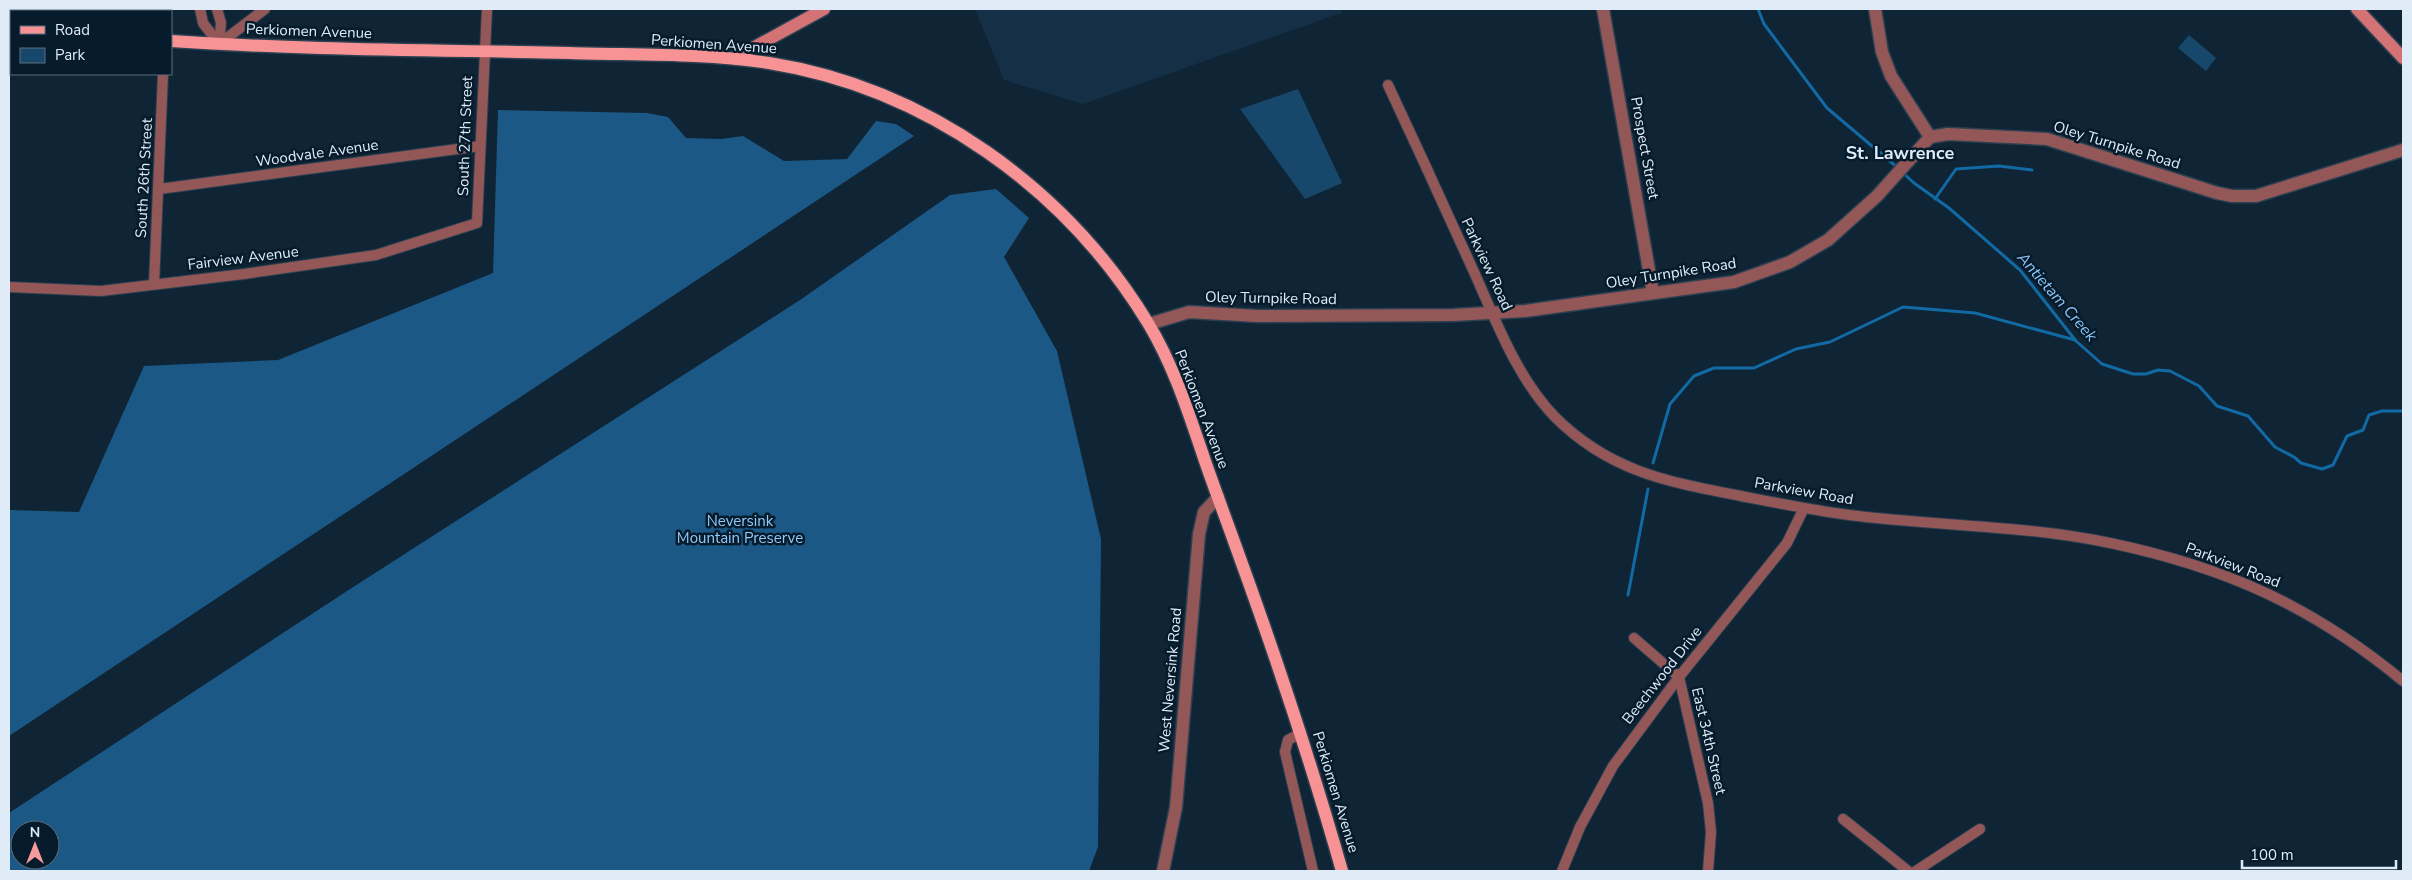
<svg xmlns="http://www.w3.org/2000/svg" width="2412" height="880" viewBox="0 0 2412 880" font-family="'Nunito Sans',sans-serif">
	<rect width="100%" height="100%" fill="#0f2435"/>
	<polygon fill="#153046" points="975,9 1343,9 1341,13 1083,104 1004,80"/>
	<g fill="#17486c">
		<polygon points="2189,35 2216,58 2206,71 2178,48"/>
		<polygon points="1298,89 1342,183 1305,199 1240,109"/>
	</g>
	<g fill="#1b5885" fill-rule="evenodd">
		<polygon points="498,110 647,113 668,117 686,138 721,139 743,136 784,161 847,159 876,121 896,124 914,136 9,736 9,510 79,512 144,366 278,360 493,273"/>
		<path d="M996,189L1029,218L1004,257L1057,351L1101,539L1098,847L1089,871H9V813L347,591L800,300L950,195ZM20,830H50V860H20Z"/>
	</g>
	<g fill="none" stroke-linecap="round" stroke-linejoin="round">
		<g stroke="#126aa4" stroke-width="3">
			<polyline points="1758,9 1764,24 1827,108 1898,168"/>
			<polyline points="1902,172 1914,183 1949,208 2020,270 2076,341 2102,364 2133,374 2146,374 2158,370 2170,371 2199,386 2217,406 2248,416 2275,447 2294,457 2301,463 2322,469 2333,465 2347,436 2363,430 2369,415 2382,411 2403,411"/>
			<polyline points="1935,199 1956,169 1999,166 2032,170"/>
			<polyline points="1653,463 1670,404 1694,376 1714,368 1754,368 1796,349 1830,342 1903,307 1975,313 2075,340"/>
			<polyline points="1628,595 1648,489"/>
		</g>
		<g stroke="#2c4050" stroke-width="12">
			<g id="minor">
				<polyline points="200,9 203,23 219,44"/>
				<polyline points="217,9 221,23 219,44"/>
				<polyline points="219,44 265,9"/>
				<path d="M1388,85C1417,147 1446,210 1474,272C1496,321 1517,378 1555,417C1610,472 1669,482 1741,496C1777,503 1812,510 1849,515C1936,526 2024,525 2110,543C2225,567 2312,606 2403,681"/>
				<polyline points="159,189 480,146"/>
				<polyline points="154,284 163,74"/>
				<polyline points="9,287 101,291 244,274 376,255 477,223 487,9"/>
				<polyline points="1634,638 1679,677 1708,803 1711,832 1708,871"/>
				<polyline points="1301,733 1288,740 1285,752 1313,871"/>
				<polyline points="1843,819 1908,871"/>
				<polyline points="1562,871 1580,827 1613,766 1679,677 1787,543 1804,508"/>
				<polyline points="1916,871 1980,829"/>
			</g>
		</g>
		<g stroke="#2c4050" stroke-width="15">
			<g id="tertiary">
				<polyline points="1603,9 1653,293"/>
				<polyline points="1875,9 1882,52 1891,76 1930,137"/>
				<polyline points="1149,324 1189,312 1257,316 1453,315 1525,311 1734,282 1790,262 1828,240 1877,196 1930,137 1948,134 2047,139 2217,193 2232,196 2256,196 2403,150"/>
				<polyline points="1163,871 1176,807 1199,534 1204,512 1218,497"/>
			</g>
		</g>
		<g stroke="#2c4050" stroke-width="15">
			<g id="secondary">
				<polyline points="2357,9 2403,58"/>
				<polyline points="736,59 751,49 824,9"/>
			</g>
		</g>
		<g stroke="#2c4050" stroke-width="15">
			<g id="primary">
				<polyline points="9,33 11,34"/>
				<path d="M171,41C304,50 437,50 570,53C636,55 704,53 769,63C926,88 1066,188 1148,323C1174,366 1189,414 1205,461C1215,490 1226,519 1236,547C1275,654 1311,762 1342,871"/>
			</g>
		</g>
		<use href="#minor" stroke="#945758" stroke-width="10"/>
		<use href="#tertiary" stroke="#945758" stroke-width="12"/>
		<use href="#secondary" stroke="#d47376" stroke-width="12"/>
		<use href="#primary" stroke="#f89395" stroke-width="12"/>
	</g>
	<g text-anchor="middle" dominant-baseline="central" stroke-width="5" stroke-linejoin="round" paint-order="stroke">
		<g font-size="15" fill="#dfecf8" stroke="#061b2b">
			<text transform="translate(309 31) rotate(2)">Perkiomen Avenue</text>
			<text transform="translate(714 44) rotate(4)">Perkiomen Avenue</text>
			<text transform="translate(465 136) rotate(-88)">South 27th Street</text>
			<text transform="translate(2117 145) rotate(17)">Oley Turnpike Road</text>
			<text transform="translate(1645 148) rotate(80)">Prospect Street</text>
			<text transform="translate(317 153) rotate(-8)">Woodvale Avenue</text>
			<text transform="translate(144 178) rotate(-87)">South 26th Street</text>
			<text transform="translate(243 258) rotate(-7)">Fairview Avenue</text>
			<text transform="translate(1487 264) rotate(65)">Parkview Road</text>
			<text transform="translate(1671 273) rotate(-9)">Oley Turnpike Road</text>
			<text transform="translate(1271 298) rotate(1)">Oley Turnpike Road</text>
			<text transform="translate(1202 409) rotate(69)">Perkiomen Avenue</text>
			<text transform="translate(1804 491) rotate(10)">Parkview Road</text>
			<text transform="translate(2233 565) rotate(21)">Parkview Road</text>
			<text transform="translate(1662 675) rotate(-52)">Beechwood Drive</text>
			<text transform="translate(1170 680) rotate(-85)">West Neversink Road</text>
			<text transform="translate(1709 741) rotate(77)">East 34th Street</text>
			<text transform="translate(1336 792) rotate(73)">Perkiomen Avenue</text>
		</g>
		<g font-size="15" fill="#92cafa" stroke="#061b2b">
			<text x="740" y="521">Neversink<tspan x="740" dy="17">Mountain Preserve</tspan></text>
		</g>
		<g font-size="16" font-style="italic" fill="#8cc4f4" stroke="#061b2b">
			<text transform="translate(2057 297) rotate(49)">Antietam Creek</text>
		</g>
		<g font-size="18" font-weight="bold" fill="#dfecf8" stroke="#061b2b">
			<text x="1900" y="153">St. Lawrence</text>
		</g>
	</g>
	<rect width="2412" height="880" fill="none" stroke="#dfecf8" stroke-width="20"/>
	<rect x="10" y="10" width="162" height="65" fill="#061b2b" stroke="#5d6f7d"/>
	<rect x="20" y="26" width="25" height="8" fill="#f89395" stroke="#5d6f7d"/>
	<text x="55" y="35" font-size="15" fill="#dfecf8">Road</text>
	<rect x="20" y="48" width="25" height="15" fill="#17486c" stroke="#5d6f7d"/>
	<text x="55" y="60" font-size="15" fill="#dfecf8">Park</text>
	<g transform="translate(35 845)"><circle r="24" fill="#061b2b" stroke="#5d6f7d"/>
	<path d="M0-4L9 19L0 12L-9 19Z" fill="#f59b9c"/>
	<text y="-8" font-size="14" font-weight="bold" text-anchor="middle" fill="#dfecf8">N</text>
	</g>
	<path d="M2242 860v8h154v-8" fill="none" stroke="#dfecf8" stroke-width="2.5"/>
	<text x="2250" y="860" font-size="15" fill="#dfecf8" stroke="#061b2b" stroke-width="4" paint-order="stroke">100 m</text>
</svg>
